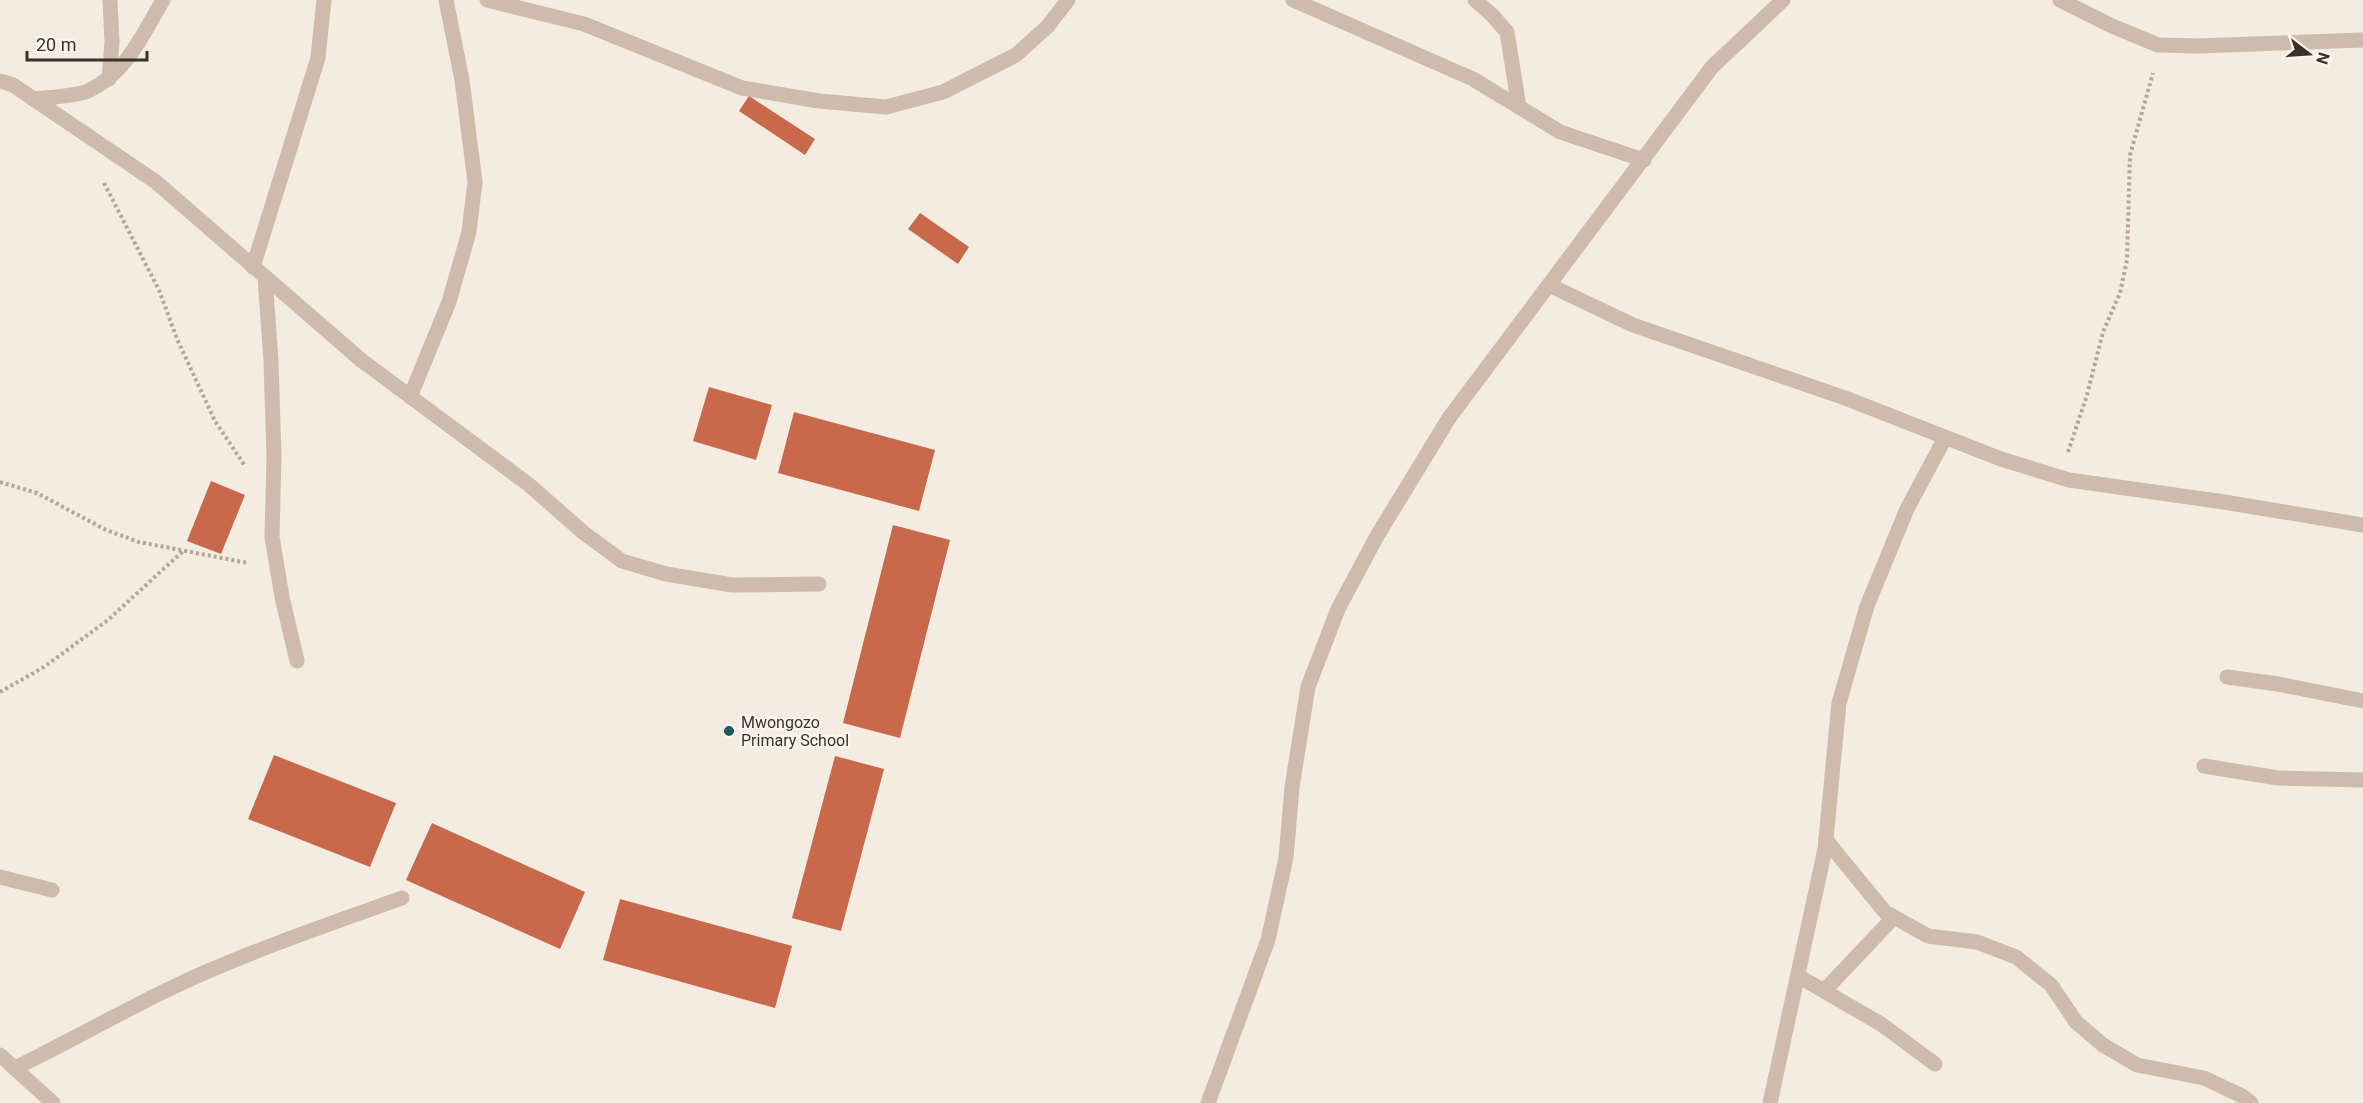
<svg xmlns="http://www.w3.org/2000/svg" width="2363" height="1103" viewBox="0 0 2363 1103" font-family="Roboto,sans-serif">
	<rect width="100%" height="100%" fill="#f4ebe1"/>
	<g fill="#c8694b">
		<polygon points="749,96 815,139 805,155 739,111"/>
		<polygon points="920,213 969,247 958,264 908,229"/>
		<polygon points="709,387 772,405 756,460 693,441"/>
		<polygon points="794,412 935,450 919,511 778,473"/>
		<polygon points="211,481 245,495 221,554 187,541"/>
		<polygon points="893,525 950,540 900,738 843,723"/>
		<polygon points="274,755 396,803 370,867 248,819"/>
		<polygon points="835,756 884,769 841,931 792,918"/>
		<polygon points="432,823 585,892 560,949 406,880"/>
		<polygon points="620,899 792,946 775,1008 603,960"/>
	</g>
	<g fill="none" stroke-linecap="round" stroke-linejoin="round">
		<g stroke="#b9a596" stroke-width="4" stroke-dasharray="3 3" stroke-linecap="butt">
			<polyline points="104,183 159,290 177,339 215,421 245,466"/>
			<polyline points="2068,452 2087,395 2103,332 2120,293 2127,260 2130,155 2153,73"/>
			<polyline points="0,482 37,493 106,530 139,542 248,563"/>
			<polyline points="0,692 44,667 108,620 183,551"/>
		</g>
		<g stroke="#cdbbac" stroke-width="15">
			<polyline points="487,0 584,24 742,88 819,101 886,107 943,92 1016,55 1048,26 1068,0"/>
			<polyline points="265,277 271,361 274,457 272,537 282,597 297,661"/>
			<polyline points="361,360 528,484 584,533 622,561 666,574 732,585 819,584"/>
			<path d="M15,1068C67,1043 117,1014 169,989C244,953 324,926 402,898"/>
		</g>
		<g stroke="#cdbbac" stroke-width="15">
			<polyline points="1293,0 1473,79 1560,132 1644,160"/>
			<polyline points="1475,0 1492,15 1507,32 1519,107"/>
			<polyline points="2060,0 2112,26 2158,45 2198,46 2363,40"/>
			<polyline points="109,79 112,42 110,0"/>
			<polyline points="0,81 13,85 156,182 361,360"/>
			<path d="M33,99C50,97 72,97 88,91C126,74 143,34 163,0"/>
			<polyline points="253,267 318,58 324,0"/>
			<polyline points="1549,285 1633,325 1845,398 2001,459 2069,480 2224,502 2363,525"/>
			<polyline points="410,397 449,302 469,232 475,182 462,80 446,0"/>
			<polyline points="2227,677 2278,684 2363,701"/>
			<polyline points="2204,766 2278,778 2363,780"/>
			<polyline points="1826,840 1885,912 1928,936 1977,942 2016,957 2051,985 2076,1022 2103,1045 2137,1065 2204,1078 2242,1096 2251,1103"/>
			<polyline points="0,877 52,890"/>
			<polyline points="1798,976 1881,1024 1935,1064"/>
			<polyline points="1824,991 1894,917"/>
			<polyline points="0,1055 53,1103"/>
			<polyline points="1208,1103 1268,940 1286,858 1292,787 1308,687 1338,609 1377,536 1449,418 1712,67 1783,0"/>
			<polyline points="1770,1103 1825,849 1839,703 1867,606 1907,509 1945,438"/>
		</g>
	</g>
	<circle fill="#1f5a5e" stroke="#fbf5ee" stroke-width="2" cx="729" cy="731" r="6"/>
	<g text-anchor="middle" dominant-baseline="central" stroke-width="5" stroke-linejoin="round" paint-order="stroke">
		<g font-size="16" fill="#3b302b" stroke="#fbf5ee" text-anchor="start">
			<text x="741" y="722">Mwongozo<tspan x="741" dy="18">Primary School</tspan></text>
		</g>
	</g>
	<g transform="translate(2309 54) rotate(107)" stroke="#fbf5ee" stroke-width="4.5" paint-order="stroke">
	<path d="M0-4.5L10 22L0 15L-10 22Z" fill="#3b302b"/>
	<text y="-9" font-size="16" font-weight="bold" text-anchor="middle" fill="#3b302b">N</text>
	</g>
	<path d="M27 51v9h120v-9" fill="none" stroke="#3b302b" stroke-width="3"/>
	<text x="36" y="51" font-size="18" fill="#3b302b" stroke="#fbf5ee" stroke-width="4.5" paint-order="stroke">20 m</text>
</svg>
